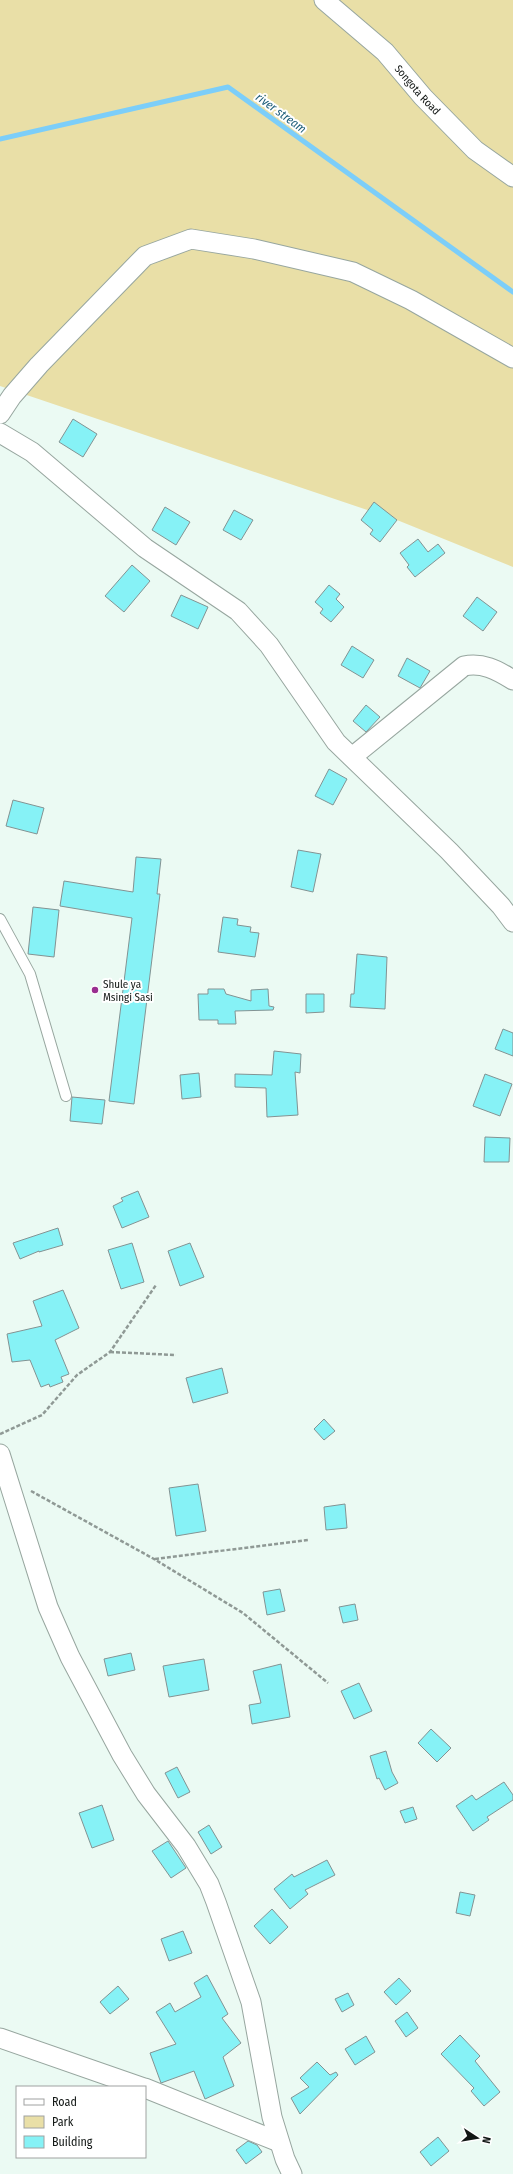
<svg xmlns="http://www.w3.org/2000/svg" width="513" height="2174" viewBox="0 0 513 2174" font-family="'Fira Sans Condensed',sans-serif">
	<rect width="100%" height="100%" fill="#ebfaf3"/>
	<polygon fill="#e9dfa7" points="0,0 513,0 513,567 397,520 0,386"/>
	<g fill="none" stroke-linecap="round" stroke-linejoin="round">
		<polyline stroke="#7ccef9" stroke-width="5" points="0,139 228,87 513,292"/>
	</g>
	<g fill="#86f2f6" stroke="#839393">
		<polygon points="73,419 97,434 83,457 59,442"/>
		<polygon points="374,502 397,520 380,542 370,534 373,530 361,520"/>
		<polygon points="165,507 190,522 176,545 152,530"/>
		<polygon points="234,510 253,520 241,540 223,530"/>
		<polygon points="418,539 428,552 438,544 445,553 415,577 407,567 409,565 400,553"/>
		<polygon points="132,565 150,581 124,612 105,596"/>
		<polygon points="329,585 340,594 336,599 344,607 331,622 320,613 323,609 315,602"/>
		<polygon points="181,595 208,607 198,629 171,616"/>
		<polygon points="477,597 497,612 483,631 463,616"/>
		<polygon points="352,646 374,660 363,678 341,665"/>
		<polygon points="407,658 430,671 420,688 398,676"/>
		<polygon points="366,705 380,717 366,732 353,721"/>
		<polygon points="329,769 347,779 333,805 315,796"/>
		<polygon points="13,800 44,808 37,834 6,826"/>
		<polygon points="298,850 321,854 313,892 291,887"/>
		<polygon points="136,857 161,859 157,894 160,894 134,1104 109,1101 132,918 60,906 64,881 133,892"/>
		<polygon points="33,907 59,910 54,957 28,954"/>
		<polygon points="223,917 238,919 237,925 251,927 250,932 259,933 255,957 218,952"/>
		<polygon points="357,954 387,957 385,1009 350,1007 351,994 354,994"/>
		<polygon points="208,989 224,989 226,994 251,1001 251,990 268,989 269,1006 274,1007 273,1010 235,1011 236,1024 218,1024 218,1020 199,1020 198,994 208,994"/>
		<polygon points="306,994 324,994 324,1012 306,1013"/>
		<polygon points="503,1029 513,1033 513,1056 495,1049"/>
		<polygon points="274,1051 301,1054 300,1073 295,1072 298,1115 267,1117 266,1088 235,1087 235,1074 272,1075"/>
		<polygon points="199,1073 201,1097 182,1099 180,1075"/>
		<polygon points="485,1074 512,1084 500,1116 473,1106"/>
		<polygon points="72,1097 105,1100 102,1124 70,1121"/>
		<polygon points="485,1137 510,1138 509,1162 484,1162"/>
		<polygon points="138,1191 149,1217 122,1228 113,1206 123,1201 121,1198"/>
		<polygon points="58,1228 63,1245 39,1252 39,1251 20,1259 13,1243"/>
		<polygon points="132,1243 144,1282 121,1289 108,1250"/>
		<polygon points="190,1243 204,1277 180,1286 168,1251"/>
		<polygon points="63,1290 79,1328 55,1340 69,1374 61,1377 63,1382 50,1387 49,1384 41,1387 30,1360 12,1362 7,1334 42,1326 33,1301"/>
		<polygon points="222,1368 228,1393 193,1403 186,1378"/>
		<polygon points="324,1419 335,1431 324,1440 314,1429"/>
		<polygon points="198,1484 206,1531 176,1536 169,1488"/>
		<polygon points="345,1504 347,1528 326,1530 324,1507"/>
		<polygon points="280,1589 285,1611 267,1615 263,1592"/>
		<polygon points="355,1604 358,1620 343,1623 339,1607"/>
		<polygon points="131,1653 135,1670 108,1676 104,1659"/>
		<polygon points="204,1659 209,1690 169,1697 163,1666"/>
		<polygon points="281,1664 290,1717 252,1724 249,1705 261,1703 253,1671"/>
		<polygon points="359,1683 372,1711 354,1719 341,1691"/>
		<polygon points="431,1729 451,1748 437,1762 418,1743"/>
		<polygon points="386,1751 392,1772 398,1783 385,1790 379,1778 377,1779 370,1756"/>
		<polygon points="177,1767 190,1792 178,1798 165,1773"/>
		<polygon points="504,1782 513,1795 513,1800 487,1817 489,1820 473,1831 456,1806 472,1795 476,1800"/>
		<polygon points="102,1805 114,1840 92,1848 79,1813"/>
		<polygon points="413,1807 417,1819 405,1823 400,1811"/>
		<polygon points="209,1825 222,1847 211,1854 198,1832"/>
		<polygon points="168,1841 186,1868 171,1878 152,1851"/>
		<polygon points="327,1860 335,1875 305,1890 308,1894 290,1909 274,1889 292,1874 294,1877"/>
		<polygon points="460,1892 475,1895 470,1916 456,1913"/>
		<polygon points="272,1909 288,1927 270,1944 254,1926"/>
		<polygon points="183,1931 192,1953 169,1961 161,1939"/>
		<polygon points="207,1975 228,2014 222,2018 241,2043 223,2057 234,2086 205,2099 194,2071 161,2083 150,2053 176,2044 156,2012 170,2003 175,2012 201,1997 194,1983"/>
		<polygon points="399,1978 411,1991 396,2005 384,1992"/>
		<polygon points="118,1986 129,1999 110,2014 100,2002"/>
		<polygon points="348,1993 354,2005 342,2012 335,1999"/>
		<polygon points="407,2012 418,2028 406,2037 395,2021"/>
		<polygon points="460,2035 480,2056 475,2061 500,2092 484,2106 471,2091 474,2088 441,2054"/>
		<polygon points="366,2036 375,2052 355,2065 345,2049"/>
		<polygon points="317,2062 330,2075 336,2072 338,2075 300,2114 291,2098 309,2087 300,2078"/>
		<polygon points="438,2137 449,2151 431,2166 420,2152"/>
		<polygon points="248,2141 257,2145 262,2152 246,2164 236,2150"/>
	</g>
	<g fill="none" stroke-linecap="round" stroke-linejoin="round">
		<g stroke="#97a69f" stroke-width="12">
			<polyline id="service" points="0,919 30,974 66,1096"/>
		</g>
		<g stroke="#97a69f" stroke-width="21">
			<g id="minor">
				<path id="s1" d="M324,0L385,52L423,97L475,150L513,177"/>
				<polyline points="0,414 12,396 39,365 145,256 191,239 254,249 353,272 411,300 513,358"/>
				<polyline points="0,433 32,452 145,548 238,611 269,645 336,742 449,851 501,906 513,922"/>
				<path d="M352,757L464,666C482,662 497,670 513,680"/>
				<polyline points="0,1454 48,1607 70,1657 122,1755 146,1794 186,1846 209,1884 216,1902 251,2002 272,2117 285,2159 292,2174"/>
				<polyline points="0,2038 141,2087"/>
				<polyline points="145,2088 279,2142"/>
			</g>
		</g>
		<g stroke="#8f9995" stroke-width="2.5" stroke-dasharray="4 2" stroke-linecap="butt">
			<polyline points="110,1352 176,1355"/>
			<polyline points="0,1434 42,1415 77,1375 110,1352 156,1285"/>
			<polyline points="31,1491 154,1559 243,1613 328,1683"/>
			<polyline points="155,1559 308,1540"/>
		</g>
		<use href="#service" stroke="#fff" stroke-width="10"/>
		<use href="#minor" stroke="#fff" stroke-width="19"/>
	</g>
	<circle fill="#992e90" stroke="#fff" stroke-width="1.5" cx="95" cy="990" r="4"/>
	<g text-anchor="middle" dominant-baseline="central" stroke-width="4" stroke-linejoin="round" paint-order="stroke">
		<g font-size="11" fill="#121715" stroke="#fff">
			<text stroke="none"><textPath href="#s1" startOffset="130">Songota Road</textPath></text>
		</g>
		<g font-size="11" fill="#121715" stroke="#fff" text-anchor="start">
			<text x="103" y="984">Shule ya<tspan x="103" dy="13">Msingi Sasi</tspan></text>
		</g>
		<g font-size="12" font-style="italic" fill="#1d5d79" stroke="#fff">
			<text transform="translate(281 113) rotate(36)">river stream</text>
		</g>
	</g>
	<rect x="16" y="2086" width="130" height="72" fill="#ffffff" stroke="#a0a2a1"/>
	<rect x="24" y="2099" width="20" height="6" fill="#ffffff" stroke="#a0a2a1"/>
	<text x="52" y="2106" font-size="12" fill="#121715">Road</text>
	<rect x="24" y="2116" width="20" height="12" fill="#e9dfa7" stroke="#a0a2a1"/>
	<text x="52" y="2126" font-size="12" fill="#121715">Park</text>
	<rect x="24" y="2136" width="20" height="12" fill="#86f2f6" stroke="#a0a2a1"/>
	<text x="52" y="2146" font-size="12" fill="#121715">Building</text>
	<g transform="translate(477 2138) rotate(102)" stroke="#ffffff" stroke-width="3" paint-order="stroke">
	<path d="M0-3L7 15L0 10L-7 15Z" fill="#121715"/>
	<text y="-6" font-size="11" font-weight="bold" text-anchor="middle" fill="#121715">N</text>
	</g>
</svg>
